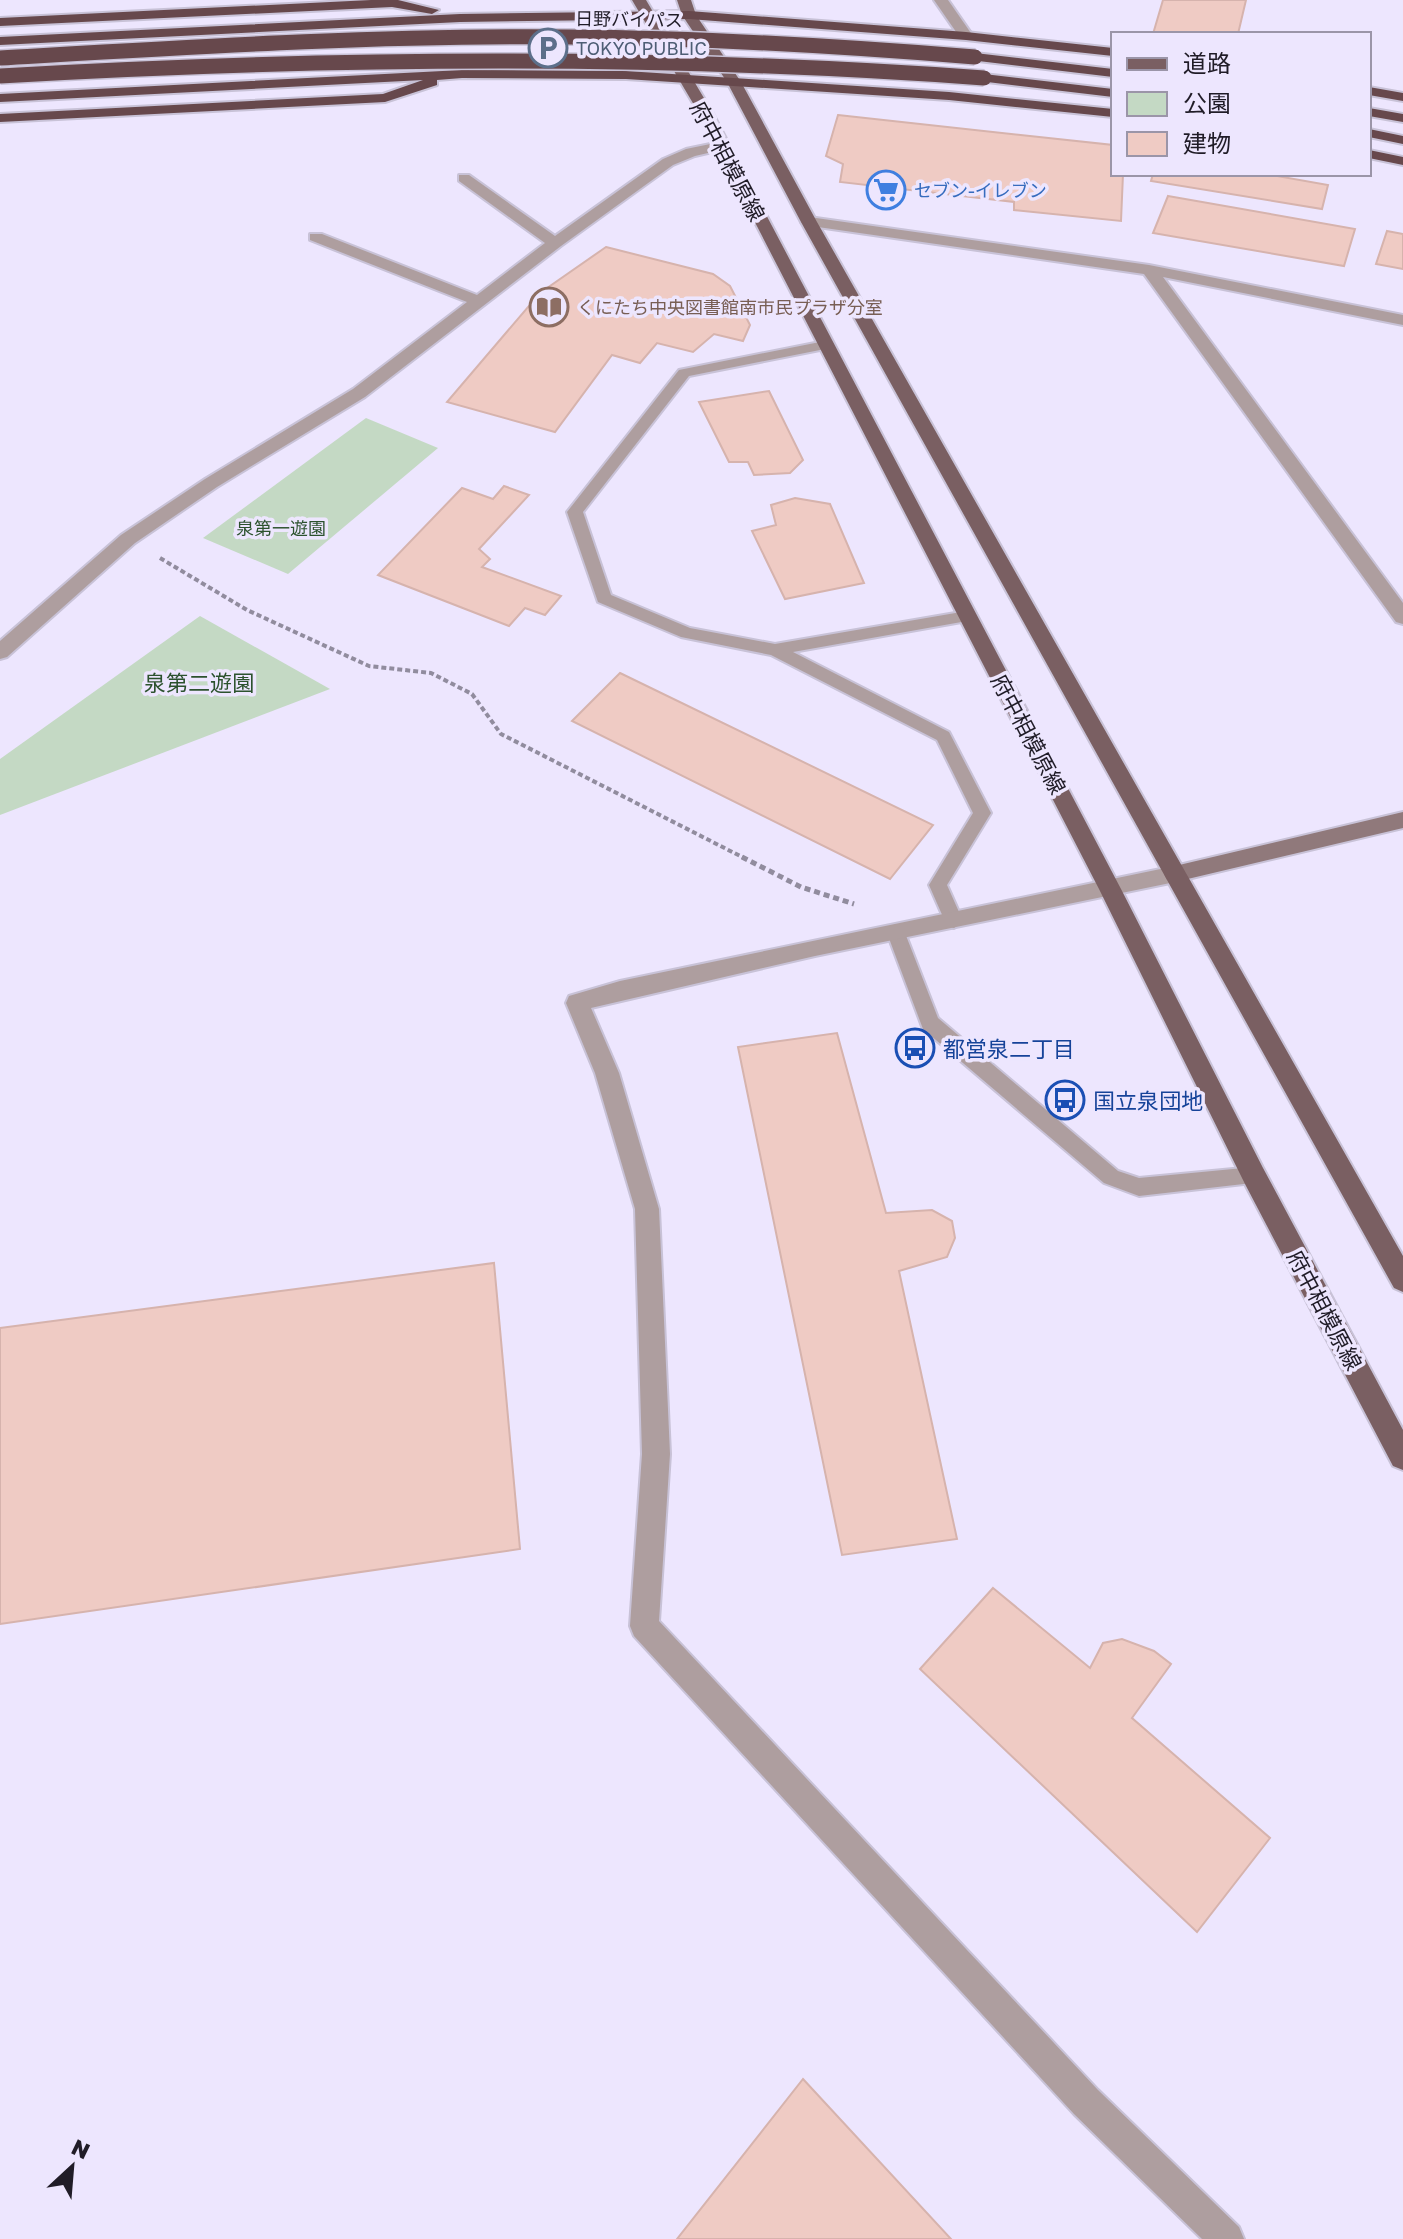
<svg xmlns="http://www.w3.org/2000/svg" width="1403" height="2239" viewBox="0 0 1403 2239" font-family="'Golos Text','Noto Sans JP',sans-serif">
	<rect width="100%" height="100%" fill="#ede6fe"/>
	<g fill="#c4d9c4">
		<polygon points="366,418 438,448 288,574 203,538"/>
		<polygon points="200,616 330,689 0,815 0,759"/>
	</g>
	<g fill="#efcbc4" stroke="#d6b3ad" stroke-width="2">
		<polygon points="1163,0 1246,0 1238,34 1153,34"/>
		<polygon points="838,115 1113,145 1113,174 1123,174 1121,221 1014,210 1014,202 840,182 843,164 826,156"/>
		<polygon points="1153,174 1266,174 1328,185 1322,209 1151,181"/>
		<polygon points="1168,196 1355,229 1344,266 1153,233"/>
		<polygon points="1387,231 1403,234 1403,269 1376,264"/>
		<polygon points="606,247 713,274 730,286 750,325 743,341 714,334 693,352 657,343 640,363 612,355 555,432 447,402 540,293"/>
		<polygon points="769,391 803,460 790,473 754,475 748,462 729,462 699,402"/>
		<polygon points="504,486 529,495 479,549 490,559 482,567 561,596 545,615 525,608 509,626 378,575 462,488 493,499"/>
		<polygon points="795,498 830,504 864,583 785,599 752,531 776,525 771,505"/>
		<polygon points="620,673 933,825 890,879 572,721"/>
		<polygon points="837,1033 886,1213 932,1210 952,1221 955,1238 947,1257 899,1271 957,1539 842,1555 738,1047"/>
		<polygon points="494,1263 520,1549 0,1624 0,1328"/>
		<polygon points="993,1588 1090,1668 1103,1643 1122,1639 1154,1651 1171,1664 1132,1718 1270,1838 1197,1932 920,1669"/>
		<polygon points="803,2079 951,2239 677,2239"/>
	</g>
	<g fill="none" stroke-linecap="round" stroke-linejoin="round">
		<g stroke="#c8c2d7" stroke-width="4">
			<g id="lane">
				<polygon points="825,341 830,342 830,348 689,376 583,512 611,595 690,628 775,644 967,611 973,612 975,616 967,621 793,652 949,732 991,813 947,885 963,921 954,928 947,926 929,885 973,813 937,740 771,655 681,637 598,602 567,512 679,370"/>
				<polygon points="896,926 905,933 938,1018 1118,1171 1139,1178 1254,1167 1261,1170 1264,1176 1261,1182 1139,1196 1104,1183 923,1029 887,933"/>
			</g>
		</g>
		<g stroke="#c8c2d7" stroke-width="4">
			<g id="street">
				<polygon points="934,0 948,0 973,36 971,39 961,39"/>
				<polygon points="720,142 727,146 725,149 695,156 673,165 561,246 365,397 217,487 135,543 7,657 0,659 0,641 121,535 205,479 353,389 467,302 310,240 310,234 322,234 477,295 545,243 459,181 459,175 469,175 555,236 663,159 686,149"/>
				<polygon points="809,217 1149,265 1403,315 1403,325 1163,277 1403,603 1403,624 1396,622 1144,274 804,225 801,222"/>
				<polygon points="1175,866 1183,868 1186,874 1183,880 1175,882 815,956 591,1008 619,1073 659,1209 670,1454 659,1621 1098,2090 1239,2227 1244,2239 1202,2239 1074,2114 634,1636 630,1626 642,1454 635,1209 595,1073 566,1003 569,996 620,981"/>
			</g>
		</g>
		<g stroke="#c8c2d7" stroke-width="4">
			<polygon id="secondary" points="1403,812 1403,828 1175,882 1167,880 1164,874 1167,868 1175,866"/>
		</g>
		<g stroke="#c8c2d7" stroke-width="4">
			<g id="primary">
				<polygon points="632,0 646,0 711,110 1121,889 1263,1168 1403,1430 1403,1470 1393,1466 1245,1184 1099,889 697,110"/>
				<polygon points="677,0 691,0 696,15 741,82 817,222 1403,1256 1403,1292 1394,1288 801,222 727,82 682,15"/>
			</g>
		</g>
		<g stroke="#c8c2d7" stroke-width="4">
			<g id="highway">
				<polygon points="371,0 398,0 439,10 432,14 392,7 0,26 0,18"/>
				<polygon points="689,11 966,32 1113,48 1113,56 966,40 689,19 460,22 0,45 0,37 460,14"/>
				<polygon points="975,53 1113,69 1113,77 970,60 970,54"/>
				<polygon points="462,70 626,71 949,92 1113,109 1113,117 949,100 626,79 462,78 437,80 437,85 385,102 0,122 0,114 383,94 423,80 0,102 0,94"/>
				<polygon points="984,74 1113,89 1113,97 979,81 979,75"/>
				<polygon points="1369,87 1403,93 1403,101 1369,95"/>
				<polygon points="1369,108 1403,114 1403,122 1369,116"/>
				<polygon points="1369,129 1403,136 1403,144 1369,137"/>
				<polygon points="1369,150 1403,157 1403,165 1369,158"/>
			</g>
		</g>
		<polyline stroke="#918c9e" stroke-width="4" stroke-dasharray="5 3" stroke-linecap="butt" points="160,558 247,610 369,666 431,673 472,694 501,734 746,859"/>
		<polyline stroke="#918c9e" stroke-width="5" stroke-dasharray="6 4" stroke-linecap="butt" points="742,857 801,887 854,904"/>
		<use href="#lane" fill="#ae9e9f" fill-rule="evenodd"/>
		<use href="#street" fill="#ae9e9f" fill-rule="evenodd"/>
		<use href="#secondary" fill="#90797b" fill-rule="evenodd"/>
		<use href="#primary" fill="#7a5f62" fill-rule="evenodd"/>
		<use href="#highway" fill="#67484c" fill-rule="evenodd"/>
		<g stroke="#c8c2d7" stroke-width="18" stroke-linecap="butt">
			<g id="highway-bridge">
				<path d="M0,58C190,47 379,35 569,37C705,38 840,46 975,57"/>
				<path d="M0,76C329,57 655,54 984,78"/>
			</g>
		</g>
		<use href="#highway-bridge" stroke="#67484c" stroke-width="15"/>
	</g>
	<defs>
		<g id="parking-ring" transform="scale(2)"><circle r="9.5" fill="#ede6fe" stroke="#5c6f8a" stroke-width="1.5"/><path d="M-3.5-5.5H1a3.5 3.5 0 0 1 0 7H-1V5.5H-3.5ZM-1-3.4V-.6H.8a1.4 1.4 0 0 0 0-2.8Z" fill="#5c6f8a"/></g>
		<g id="supermarket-ring" transform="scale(2)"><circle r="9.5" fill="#ede6fe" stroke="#3f7fe0" stroke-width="1.5"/><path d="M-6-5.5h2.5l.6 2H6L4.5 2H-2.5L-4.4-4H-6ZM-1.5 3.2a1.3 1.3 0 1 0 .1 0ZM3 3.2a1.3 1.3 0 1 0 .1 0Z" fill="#3f7fe0"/></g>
		<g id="library-ring" transform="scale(2)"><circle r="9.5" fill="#ede6fe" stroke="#8d6e63" stroke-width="1.5"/><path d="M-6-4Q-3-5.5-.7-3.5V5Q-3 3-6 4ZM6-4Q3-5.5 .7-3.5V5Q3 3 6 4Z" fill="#8d6e63"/></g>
		<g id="bus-ring" transform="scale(2)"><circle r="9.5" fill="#ede6fe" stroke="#1a4fb4" stroke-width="1.5"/><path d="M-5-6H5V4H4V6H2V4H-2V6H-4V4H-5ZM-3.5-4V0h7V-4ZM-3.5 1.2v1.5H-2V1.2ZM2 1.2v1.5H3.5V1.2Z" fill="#1a4fb4"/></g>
	</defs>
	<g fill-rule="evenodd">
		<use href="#parking-ring" x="548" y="48"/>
		<use href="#supermarket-ring" x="886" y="190"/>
		<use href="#library-ring" x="549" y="307"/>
		<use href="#bus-ring" x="915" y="1048"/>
		<use href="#bus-ring" x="1065" y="1100"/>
	</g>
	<g text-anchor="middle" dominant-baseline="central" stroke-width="7" stroke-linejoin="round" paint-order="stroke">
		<g font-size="18" fill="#201c27" stroke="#ede6fe">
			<text transform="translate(629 19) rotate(1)">日野バイパス</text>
		</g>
		<g font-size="18" fill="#4e5e75" stroke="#ede6fe" text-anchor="start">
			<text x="576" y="48">TOKYO PUBLIC</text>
		</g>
		<g font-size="18" fill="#366cbe" stroke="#ede6fe" text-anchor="start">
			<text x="914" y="190">セブン-イレブン</text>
		</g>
		<g font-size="18" fill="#785e54" stroke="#ede6fe" text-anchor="start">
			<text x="577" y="307">くにたち中央図書館南市民プラザ分室</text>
		</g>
		<g font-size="18" fill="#2c522e" stroke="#ede6fe">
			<text x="281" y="528">泉第一遊園</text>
		</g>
		<g font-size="22" fill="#201c27" stroke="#ede6fe">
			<text transform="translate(728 161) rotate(62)">府中相模原線</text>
			<text transform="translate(1029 734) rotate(62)">府中相模原線</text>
			<text transform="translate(1325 1310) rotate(62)">府中相模原線</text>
		</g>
		<g font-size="22" fill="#2c522e" stroke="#ede6fe">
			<text x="199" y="682">泉第二遊園</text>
		</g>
		<g font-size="22" fill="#164399" stroke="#ede6fe" text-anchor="start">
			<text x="943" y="1048">都営泉二丁目</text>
			<text x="1093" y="1100">国立泉団地</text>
		</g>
	</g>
	<rect x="1111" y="32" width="260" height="144" fill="#ede6fe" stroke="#9b95a8" stroke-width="2"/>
	<rect x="1127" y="58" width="40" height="12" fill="#7a5f62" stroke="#9b95a8" stroke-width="2"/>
	<text x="1183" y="72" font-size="24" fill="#201c27">道路</text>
	<rect x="1127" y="92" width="40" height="24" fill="#c4d9c4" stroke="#9b95a8" stroke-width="2"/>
	<text x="1183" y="112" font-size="24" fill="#201c27">公園</text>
	<rect x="1127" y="132" width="40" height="24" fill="#efcbc4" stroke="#9b95a8" stroke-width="2"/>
	<text x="1183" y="152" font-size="24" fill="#201c27">建物</text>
	<g transform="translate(72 2167) rotate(26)" stroke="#ede6fe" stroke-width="6" paint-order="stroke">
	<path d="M0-6L14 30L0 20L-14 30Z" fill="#201c27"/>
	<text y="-12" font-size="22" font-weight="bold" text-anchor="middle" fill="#201c27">N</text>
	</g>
</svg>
